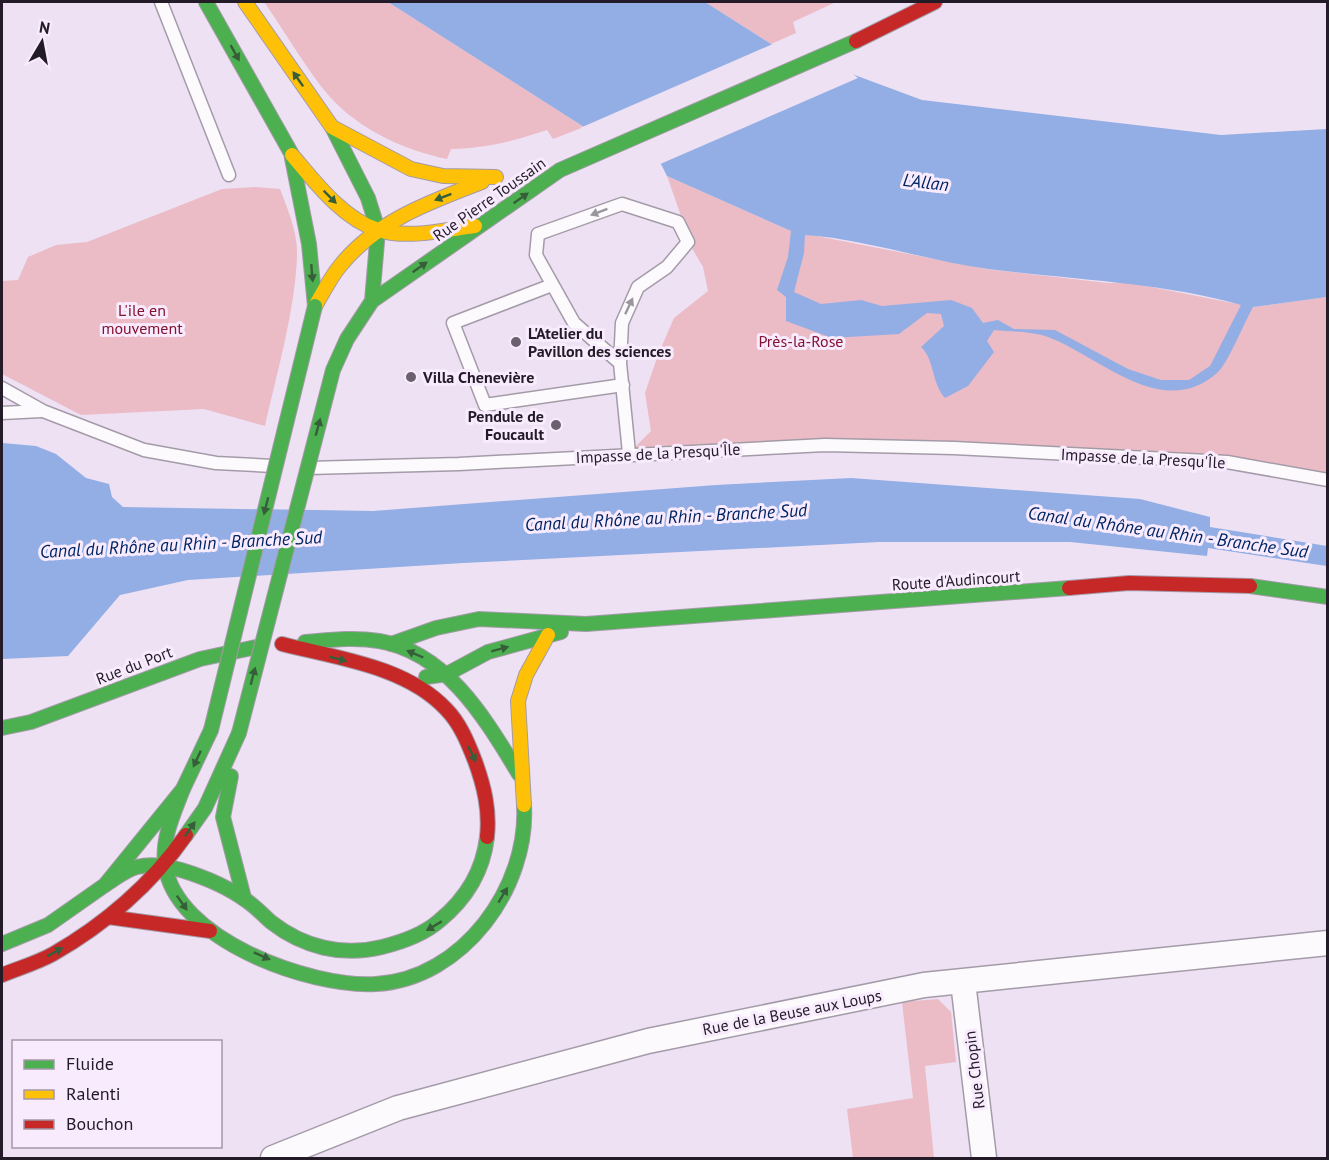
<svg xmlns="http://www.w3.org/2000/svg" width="1329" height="1160" viewBox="0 0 1329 1160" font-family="'PT Sans',sans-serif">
	<rect width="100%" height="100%" fill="#eee1f3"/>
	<g fill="#ebbbc6">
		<path d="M264,2H388L584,127L553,139L547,130C514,141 486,148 451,149L447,159C404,150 360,130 330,97C308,72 284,30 264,2Z"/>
		<polygon points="705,2 836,2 793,22 796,33 771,44"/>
		<polygon points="667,176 791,231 986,269 1108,283 1131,283 1253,307 1327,297 1327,480 1227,462 954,448 629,453 651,431 645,393 658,355 674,318 708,291 703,267 693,250"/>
		<path d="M255,187L280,189C288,210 298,233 297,256C295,311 277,372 265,426L204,409L81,415L2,374V281L18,280L28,257L56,245L87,242L222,189Z"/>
		<polygon points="938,999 951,1012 956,1062 925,1066 934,1158 853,1158 847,1109 913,1098 902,1002"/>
	</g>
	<g fill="#92aee5" fill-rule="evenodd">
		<path d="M388,2H705L771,44L922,100L1221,135L1327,129V297L1253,307C1245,321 1228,363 1218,372C1165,421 1103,360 1053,339C1035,331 1013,332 994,330L987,341L994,352L968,386L945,398C931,382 935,360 921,347L944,326L941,314L927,313L899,334L832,338L786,321V297L777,290L788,257L791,231L667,176L660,162L584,127ZM805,235C865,239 928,261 988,269C1072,280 1159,282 1241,305L1210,366L1189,380H1161L1128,369L1055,330L1014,329L998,320L983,323L972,308L951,300L882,306L861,300L821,304L794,292L804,253Z"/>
		<polygon points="2,443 36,446 56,454 86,478 109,484 112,497 123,507 373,511 716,485 851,478 1140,499 1210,517 1210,527 1327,546 1327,566 1208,548 1207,556 1070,542 879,542 463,563 188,580 120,595 68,656 2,659"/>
	</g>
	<polygon fill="#eee1f3" points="775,43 845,68 858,78 658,165 580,128"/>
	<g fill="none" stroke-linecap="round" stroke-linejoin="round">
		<g stroke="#a49ba8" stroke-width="15">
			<g id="lane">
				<polyline points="161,2 229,175"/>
				<polyline points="552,285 453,323 485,405 623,385"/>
				<polyline points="620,363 574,323 536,255 538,234 622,204 678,222 688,242 667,267 638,287 622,323 620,363 629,453"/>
				<polyline points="2,388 43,411 144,450 216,463 273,466"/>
				<polyline points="2,413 41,411"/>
				<polyline points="308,468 459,464 825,445 954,448 1227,462 1328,480"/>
			</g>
		</g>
		<g stroke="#a49ba8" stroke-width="27">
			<g id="street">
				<polyline points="963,982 984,1158"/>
				<polyline points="273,1158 398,1108 648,1041 924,985 1328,943"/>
			</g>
		</g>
		<g stroke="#a49ba8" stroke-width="16">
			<g id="fast">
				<polyline points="206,2 291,153 309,244 315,306"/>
				<polyline points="332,127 368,198 378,230 372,301"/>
				<polyline points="372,301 560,170 856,41"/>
				<polyline points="1250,586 1328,597"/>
				<path d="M305,642C330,640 354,637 379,641C447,652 486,720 519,774"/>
				<polyline points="391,644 436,628 479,619 586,624 1069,588"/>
				<polyline points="426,677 447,674 488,652 561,632"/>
				<polyline points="2,728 31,722 200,659 256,647"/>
				<polyline points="231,776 223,817 244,898"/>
				<path d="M183,789C174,813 162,837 165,864C174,939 310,988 376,984C463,979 529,887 524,805"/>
				<polyline points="186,835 205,808 239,733"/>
				<path d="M105,885C115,879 125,870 137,867C151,863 167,866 181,870C204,877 228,887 247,901C256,907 263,915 271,922C303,947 342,957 382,947C402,942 423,935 439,921C466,899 483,872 487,837"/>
				<polyline points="2,944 48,925 105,885 183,789 211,730"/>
			</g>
		</g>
		<g stroke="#a49ba8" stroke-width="16">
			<g id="slow">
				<polyline points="245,2 332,127 411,169 443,176 496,177"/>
				<path d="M292,155C315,182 343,219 378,230C409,239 444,230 475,226"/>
				<path d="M315,306C323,293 330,278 340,266C376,221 430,202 482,182"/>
				<polyline points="524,805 518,701 526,675 548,635"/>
			</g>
		</g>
		<g stroke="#a49ba8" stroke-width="16">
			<g id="jam">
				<polyline points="856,41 935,2"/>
				<polyline points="1069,588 1129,583 1250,586"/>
				<path d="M282,644C336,658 406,666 446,709C460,723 468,743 475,761C484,786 490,810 487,837"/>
				<polyline points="108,917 210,931"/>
				<path d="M2,975C19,968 37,963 53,954C104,925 152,884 186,835"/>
			</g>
		</g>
		<use href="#lane" stroke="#fcfafd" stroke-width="12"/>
		<use href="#street" stroke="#fcfafd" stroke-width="24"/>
		<use href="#fast" stroke="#4caf50" stroke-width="14"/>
		<use href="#slow" stroke="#ffc107" stroke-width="14"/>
		<use href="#jam" stroke="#c62828" stroke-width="14"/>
		<g stroke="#a49ba8" stroke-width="16" stroke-linecap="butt">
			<g id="fast-bridge">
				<polyline points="211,730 315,306"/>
				<polyline points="239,733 333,370 347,339 372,301"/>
			</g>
		</g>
		<use href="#fast-bridge" stroke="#4caf50" stroke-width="14"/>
	</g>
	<defs><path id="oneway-solid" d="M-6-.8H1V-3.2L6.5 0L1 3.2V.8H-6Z" transform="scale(1.5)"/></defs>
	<g fill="#355e39">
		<use href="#oneway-solid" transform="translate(235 53) rotate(61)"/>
		<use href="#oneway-solid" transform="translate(298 79) rotate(-125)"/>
		<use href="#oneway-solid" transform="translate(330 197) rotate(45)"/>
		<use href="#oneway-solid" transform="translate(443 197) rotate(159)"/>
		<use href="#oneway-solid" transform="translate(521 198) rotate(-35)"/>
		<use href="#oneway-solid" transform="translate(420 267) rotate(-35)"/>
		<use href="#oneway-solid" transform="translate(312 273) rotate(85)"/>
		<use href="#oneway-solid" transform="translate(318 427) rotate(-75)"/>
		<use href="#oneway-solid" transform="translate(266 506) rotate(104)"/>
		<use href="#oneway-solid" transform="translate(500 649) rotate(-15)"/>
		<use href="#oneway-solid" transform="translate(415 654) rotate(-157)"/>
		<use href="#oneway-solid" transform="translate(338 659) rotate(15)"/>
		<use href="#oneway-solid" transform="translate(253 676) rotate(-75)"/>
		<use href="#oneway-solid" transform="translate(472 754) rotate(64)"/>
		<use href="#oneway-solid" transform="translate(197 759) rotate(115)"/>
		<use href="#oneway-solid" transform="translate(190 829) rotate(-55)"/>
		<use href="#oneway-solid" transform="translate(503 895) rotate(-59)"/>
		<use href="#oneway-solid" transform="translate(182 903) rotate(55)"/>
		<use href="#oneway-solid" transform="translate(434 926) rotate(149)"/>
		<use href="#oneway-solid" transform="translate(55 952) rotate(-29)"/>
		<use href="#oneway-solid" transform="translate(262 956) rotate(24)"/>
	</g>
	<g fill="#9a969d">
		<use href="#oneway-solid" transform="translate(599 212) rotate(159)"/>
		<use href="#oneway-solid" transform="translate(629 306) rotate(-65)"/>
	</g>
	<g fill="#6a606e" stroke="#f9ebfe" stroke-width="2">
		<circle cx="516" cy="342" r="6"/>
		<circle cx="411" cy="377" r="6"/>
		<circle cx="556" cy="425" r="6"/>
	</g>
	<g text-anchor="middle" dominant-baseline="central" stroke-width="6" stroke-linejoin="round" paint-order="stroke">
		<g font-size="16" fill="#231b27" stroke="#f9ebfe">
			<text transform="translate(489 199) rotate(-35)">Rue Pierre Toussain</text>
			<text transform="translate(658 453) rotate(-3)">Impasse de la Presqu'Île</text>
			<text transform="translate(1143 458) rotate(3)">Impasse de la Presqu'Île</text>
			<text transform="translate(956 580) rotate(-4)">Route d'Audincourt</text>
			<text transform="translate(134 665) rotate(-21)">Rue du Port</text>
			<text transform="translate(792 1012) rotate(-11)">Rue de la Beuse aux Loups</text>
			<text transform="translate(974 1070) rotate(-97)">Rue Chopin</text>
		</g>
		<g font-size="16" fill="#83112f" stroke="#f9ebfe">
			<text x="142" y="310">L'ile en<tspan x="142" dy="18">mouvement</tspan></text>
			<text x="801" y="341">Près-la-Rose</text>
		</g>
		<g font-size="16" font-weight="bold" fill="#231b27" stroke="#f9ebfe" text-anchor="start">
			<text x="528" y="333">L'Atelier du<tspan x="528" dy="18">Pavillon des sciences</tspan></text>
			<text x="423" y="377">Villa Chenevière</text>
			<text x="544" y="416" text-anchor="end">Pendule de<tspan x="544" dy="18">Foucault</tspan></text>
		</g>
		<g font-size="18" font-style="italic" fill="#002563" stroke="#f9ebfe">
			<text transform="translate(926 182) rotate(7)">L'Allan</text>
			<text transform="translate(666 517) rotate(-3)">Canal du Rhône au Rhin - Branche Sud</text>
			<text transform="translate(1168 532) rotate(8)">Canal du Rhône au Rhin - Branche Sud</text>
			<text transform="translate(181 544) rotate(-3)">Canal du Rhône au Rhin - Branche Sud</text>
		</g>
	</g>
	<rect width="1329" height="1160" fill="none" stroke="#231b27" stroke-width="6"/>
	<rect x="12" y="1040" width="210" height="108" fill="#f9ebfe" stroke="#a398a8" stroke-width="1.5"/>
	<rect x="24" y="1060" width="30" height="9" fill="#4caf50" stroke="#a398a8" stroke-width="1.5"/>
	<text x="66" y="1070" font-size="18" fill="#231b27">Fluide</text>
	<rect x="24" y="1090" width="30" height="9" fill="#ffc107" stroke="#a398a8" stroke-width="1.5"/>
	<text x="66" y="1100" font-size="18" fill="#231b27">Ralenti</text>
	<rect x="24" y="1120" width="30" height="9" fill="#c62828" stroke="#a398a8" stroke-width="1.5"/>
	<text x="66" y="1130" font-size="18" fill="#231b27">Bouchon</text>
	<g transform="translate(42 42) rotate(10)" stroke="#f9ebfe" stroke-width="4.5" paint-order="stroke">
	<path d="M0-4.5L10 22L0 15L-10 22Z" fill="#231b27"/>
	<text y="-9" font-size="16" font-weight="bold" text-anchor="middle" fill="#231b27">N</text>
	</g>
</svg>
